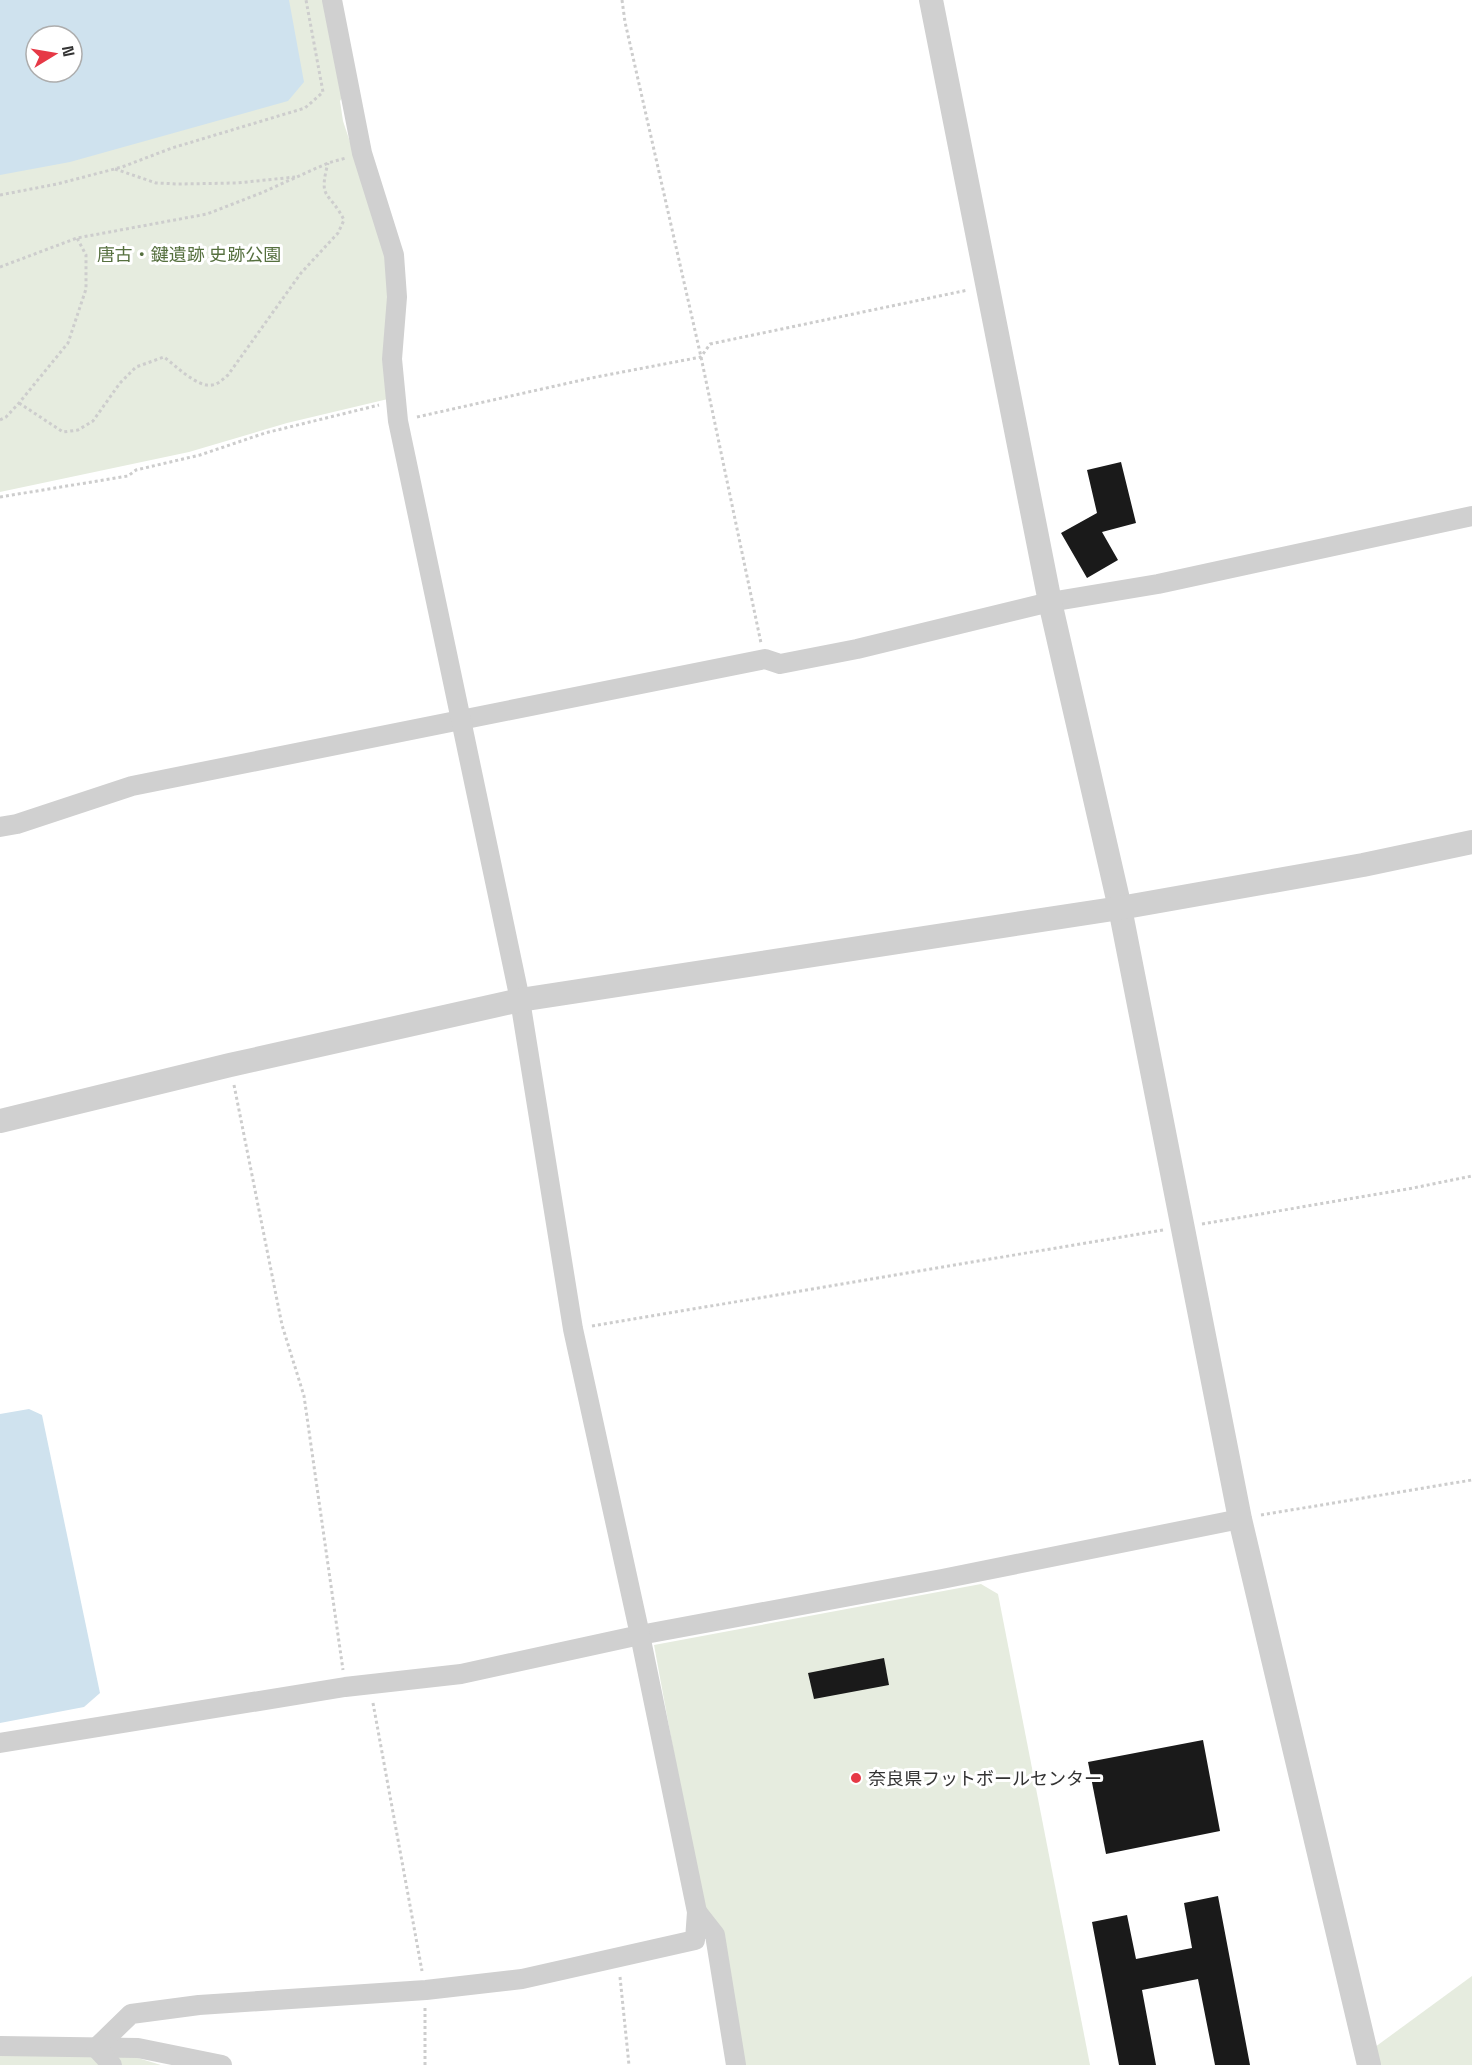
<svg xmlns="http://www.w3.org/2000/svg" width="1472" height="2065" viewBox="0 0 1472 2065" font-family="'Space Grotesk','Noto Sans JP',sans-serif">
	<rect width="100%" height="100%" fill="#fff"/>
	<g fill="#e6ecdf" fill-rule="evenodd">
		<path d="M0,0H324L343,96L340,101L343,121L388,256V399L287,423L189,452L0,492ZM36,36H72V72H36Z"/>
		<polygon points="981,1584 998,1594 1090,2065 742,2065 703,1911 654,1645"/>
		<polygon points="1472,1976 1472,2065 1374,2065 1371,2050"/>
		<polygon points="118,2052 161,2065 0,2065 0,2054"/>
	</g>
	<g fill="#cfe2ee" fill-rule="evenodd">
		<path d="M0,0H289L304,82L288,101L70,162L0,175ZM36,36H72V72H36Z"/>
		<polygon points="29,1409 42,1415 100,1693 84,1707 0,1723 0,1414"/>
	</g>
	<g fill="#1a1a1a">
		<polygon points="1121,462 1136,523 1102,532 1118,560 1087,578 1061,533 1097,513 1087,470"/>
		<polygon points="884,1658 889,1685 814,1699 808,1673"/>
		<polygon points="1203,1740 1220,1831 1106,1854 1088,1762"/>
		<polygon points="1218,1896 1250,2065 1215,2065 1198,1979 1142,1990 1156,2065 1119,2065 1092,1922 1127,1915 1136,1959 1192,1948 1184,1903"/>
	</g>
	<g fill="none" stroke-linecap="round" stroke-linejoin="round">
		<g stroke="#cdcdcd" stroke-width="3" stroke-dasharray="3 3" stroke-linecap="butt">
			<polyline points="622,0 625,22 701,357 761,643"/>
			<polyline points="115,169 156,183 178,184 237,183 295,177"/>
			<polyline points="0,195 57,184 122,167 172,148 305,108 323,92 306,0"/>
			<polyline points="0,267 77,238 207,214 261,193 328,163 346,158"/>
			<path d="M19,403L63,432L78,430L93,421L120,383L136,367L164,357C176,366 198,388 212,385C219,384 223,379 228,375L301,273L338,233L344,220C329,190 318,201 328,163"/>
			<polyline points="417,417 591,378 701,357 710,344 968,290"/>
			<polyline points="0,420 6,417 19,403 68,343 86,289 86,255 77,238"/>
			<polyline points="0,497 128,476 136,470 200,455 265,433 379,405"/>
			<polyline points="234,1085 282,1325 304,1396 343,1670"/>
			<polyline points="1202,1224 1413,1188 1472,1176"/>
			<polyline points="592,1326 1163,1230"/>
			<polyline points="1261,1515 1472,1480"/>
			<polyline points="373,1703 422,1971"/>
			<polyline points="620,1977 629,2065"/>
			<polyline points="425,2065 425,2008"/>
		</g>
		<g stroke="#d0d0d0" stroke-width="20">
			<polyline points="0,827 17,824 132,786 765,659 780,664 857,649 1050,602 1158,584 1472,516"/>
			<polyline points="0,1743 345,1687 461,1674 640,1635 942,1579 1240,1519"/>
			<polyline points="697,1912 715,1935 736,2065"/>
			<polyline points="0,2046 138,2048 222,2065"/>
			<polyline points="112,2065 96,2048 131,2014 199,2005 426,1990 522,1979 695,1940 697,1912 640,1635 573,1329 520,1000 398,421 392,359 397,297 394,255 362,153 332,0"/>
		</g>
		<g stroke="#d0d0d0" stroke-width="24">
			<polyline points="931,0 1050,602 1120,908 1240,1519 1369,2065"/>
			<polyline points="0,1121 230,1065 520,1000 1120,908 1363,865 1472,842"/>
		</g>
	</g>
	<circle fill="#e63946" stroke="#fff" stroke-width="2" cx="856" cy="1778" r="6"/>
	<g text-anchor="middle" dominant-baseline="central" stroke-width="6" stroke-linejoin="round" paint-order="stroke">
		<g font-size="18" fill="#56703f" stroke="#fff">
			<text x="189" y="254">唐古・鍵遺跡 史跡公園</text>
		</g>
		<g font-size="18" fill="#333" stroke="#fff" text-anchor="start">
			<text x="868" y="1778">奈良県フットボールセンター</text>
		</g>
	</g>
	<g transform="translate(54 54) rotate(79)"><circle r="28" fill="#ffffff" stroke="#adadad" stroke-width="1.5"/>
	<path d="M0-4.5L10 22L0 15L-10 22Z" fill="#e63946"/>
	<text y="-9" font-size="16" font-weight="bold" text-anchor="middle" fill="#333333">N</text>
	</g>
</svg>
